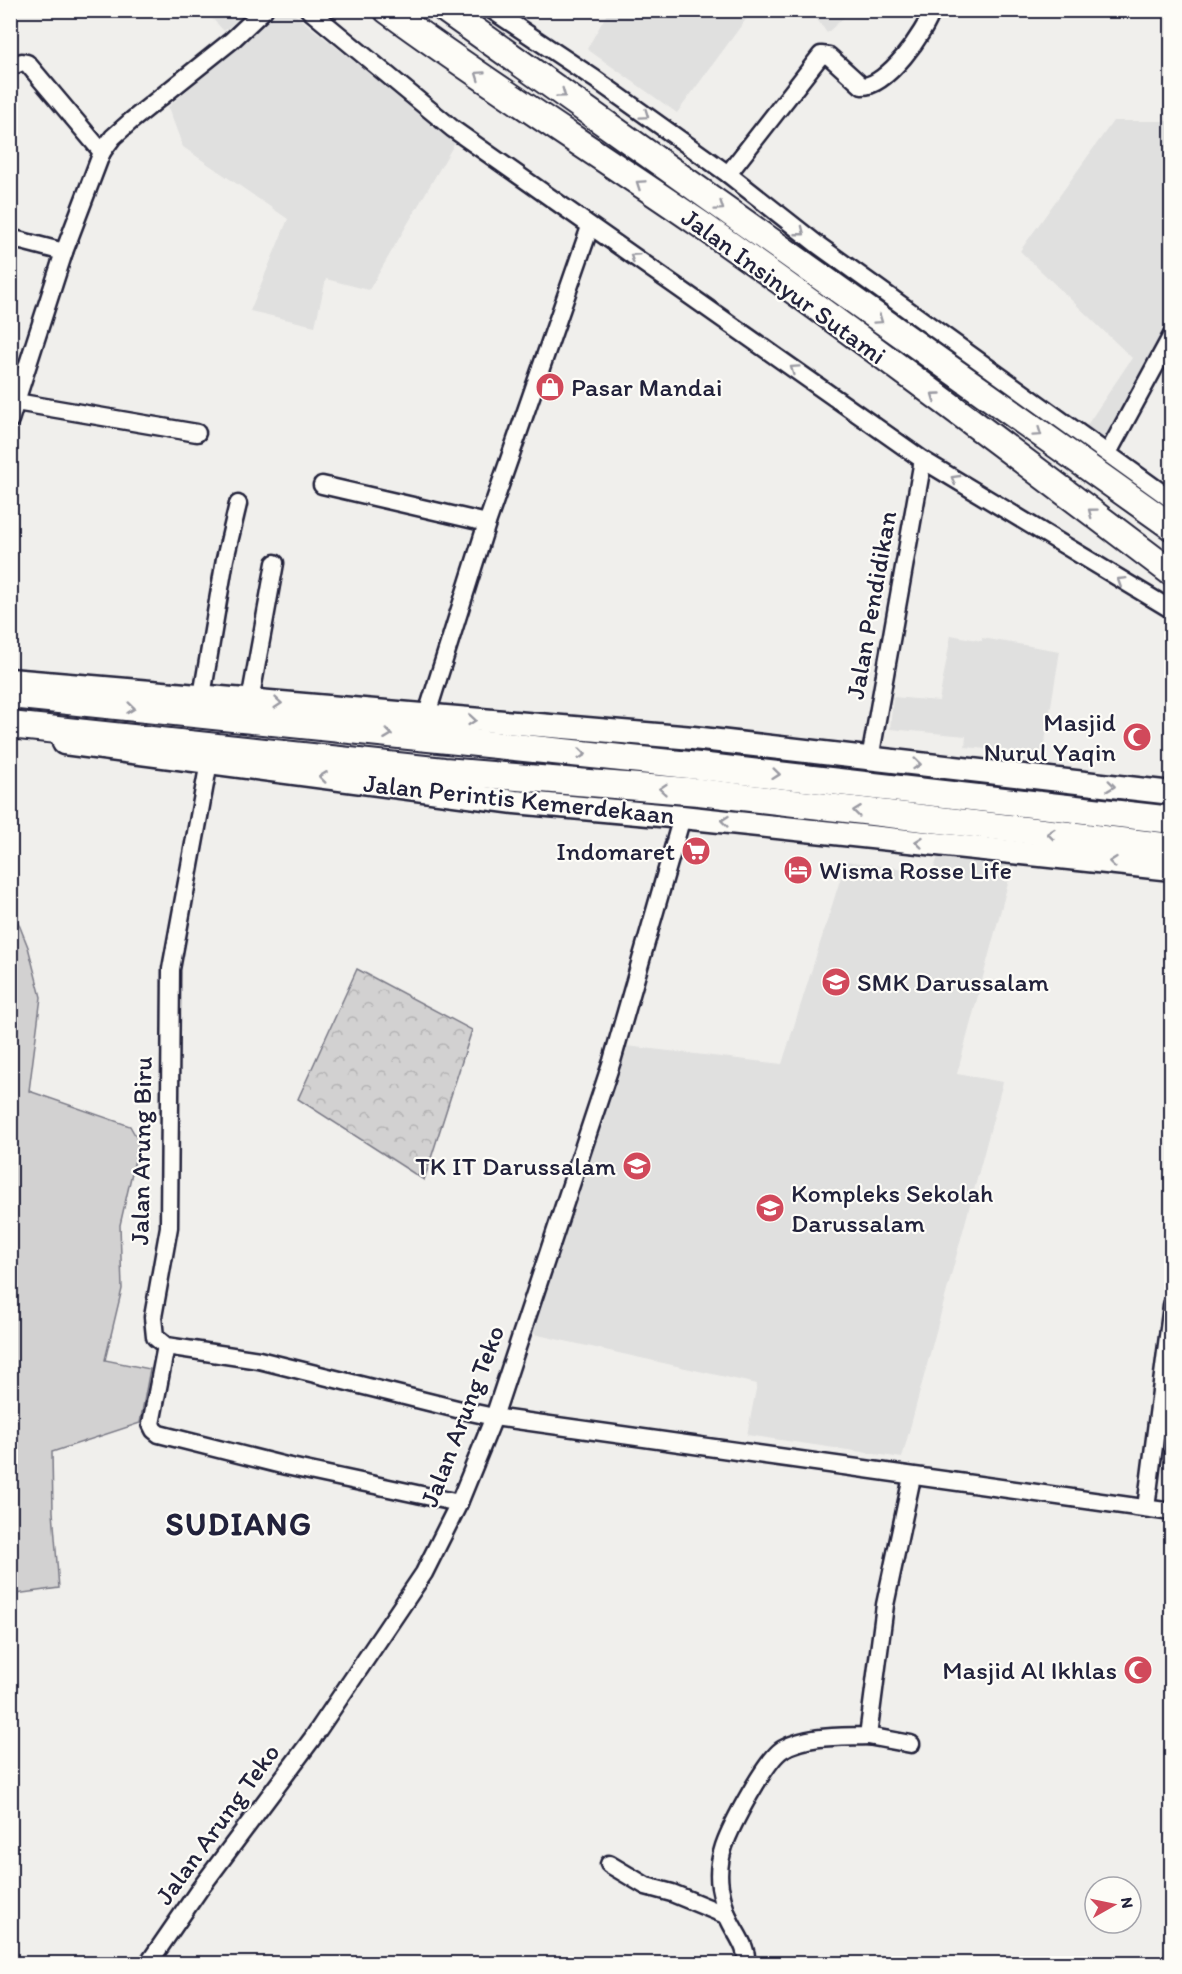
<svg xmlns="http://www.w3.org/2000/svg" width="1182" height="1974" viewBox="0 0 1182 1974" font-family="Itim,sans-serif">
	<defs>
		<pattern id="forest-crowns" width="20" height="18" patternUnits="userSpaceOnUse" patternTransform="scale(1.5)"><rect width="20" height="18" fill="#d2d1d1"/><path d="M2 6a3 3 0 1 1 6 0M12 15a3 3 0 1 1 6 0" fill="none" stroke="#b4b3b4"/></pattern>
	</defs>
	<rect width="100%" height="100%" fill="#f0efec"/>
	<filter id="ink" filterUnits="userSpaceOnUse"><feTurbulence type="fractalNoise" baseFrequency=".0167" numOctaves="2"/><feDisplacementMap in="SourceGraphic" scale="12" xChannelSelector="R" yChannelSelector="G"/><feConvolveMatrix kernelMatrix="1 2 1 2 8 2 1 2 1" color-interpolation-filters="sRGB"/></filter>
	<g filter="url(#ink)">
		<g fill="#e0e0df">
			<polygon points="609,10 752,10 752,11 677,113 587,49"/>
			<polygon points="205,11 248,11 224,31"/>
			<polygon points="277,11 290,11 456,141 369,290 326,279 315,326 250,311 288,219 183,147 168,107"/>
			<polygon points="811,11 851,11 827,33"/>
			<polygon points="1113,121 1171,121 1171,327 1106,445 1085,428 1132,358 1020,251"/>
			<polygon points="951,635 982,641 982,638 1060,651 1043,754 965,747 966,736 890,729 893,697 939,701"/>
			<polygon points="938,857 1014,861 957,1074 1003,1082 902,1458 747,1435 757,1384 529,1333 626,1046 782,1064 846,861 932,873"/>
		</g>
		<polygon fill="#d2d1d1" stroke="#7a7a86" stroke-width="1.5" points="10,902 28,947 41,997 29,1091 130,1126 139,1142 120,1225 122,1289 105,1360 150,1369 140,1423 52,1452 53,1512 59,1588 16,1594 13,1539 10,1538"/>
		<polygon fill="url(#forest-crowns)" stroke="#7a7a86" stroke-width="1.5" points="357,969 472,1030 424,1180 298,1099"/>
		<g fill="none" stroke-linecap="round" stroke-linejoin="round">
			<g stroke="#22223b" stroke-width="21">
				<g id="minor">
					<polyline points="309,10 453,129 923,460 1172,610"/>
					<polyline points="492,10 595,79 728,174 818,245 1172,500"/>
					<polyline points="10,67 22,62 27,63 102,152"/>
					<path d="M728,174L821,55L829,56L862,86C886,87 926,32 932,10"/>
					<polyline points="10,238 64,252"/>
					<polyline points="16,402 197,433"/>
					<polyline points="10,420 64,252 102,152 113,137 131,121 231,41 264,10"/>
					<polyline points="1108,453 1172,335"/>
					<polyline points="322,485 487,523"/>
					<polyline points="202,696 225,559 238,504"/>
					<polyline points="250,701 275,563"/>
					<polyline points="426,717 487,523 590,227"/>
					<polyline points="870,759 923,460"/>
					<polyline points="209,762 171,969 169,1227 153,1317 155,1337 166,1346 259,1360 461,1410 494,1417 1172,1512"/>
					<polyline points="166,1346 151,1424 154,1430 159,1434 286,1466 459,1503"/>
					<polyline points="1146,1508 1172,1305"/>
					<polyline points="911,1744 868,1736 885,1605 912,1477"/>
					<polyline points="609,1864 646,1886 672,1893 728,1916"/>
					<polyline points="148,1964 199,1890 312,1739 424,1573 459,1503 494,1417 612,1061 682,817"/>
					<path d="M746,1964C749,1948 734,1932 728,1917C724,1907 722,1897 720,1887C718,1874 720,1858 724,1846C731,1826 766,1759 783,1749C808,1735 839,1737 868,1736"/>
				</g>
			</g>
			<g stroke="#22223b" stroke-width="27">
				<g id="major">
					<polyline points="10,680 693,738 1172,793"/>
					<polyline points="64,743 515,802 682,817 1172,869"/>
				</g>
			</g>
			<g stroke="#22223b" stroke-width="30">
				<g id="highway">
					<path d="M387,10C489,85 596,152 700,224C860,336 1016,455 1172,573"/>
					<polyline points="446,10 1172,527"/>
					<polyline points="10,695 699,766 1172,820"/>
					<polyline points="10,725 444,771 699,792 1172,847"/>
				</g>
			</g>
			<use href="#minor" stroke="#fdfcf7" stroke-width="16"/>
			<use href="#major" stroke="#fdfcf7" stroke-width="22"/>
			<use href="#highway" stroke="#fdfcf7" stroke-width="26"/>
		</g>
		<defs><path id="oneway-chevron" d="M-2-3.5L2.5 0L-2 3.5" fill="none" stroke-width="1.6" stroke-linecap="round" stroke-linejoin="round" transform="scale(1.5)"/></defs>
		<g stroke="#9a9aa2">
			<use href="#oneway-chevron" transform="translate(479 75) rotate(-145)"/>
			<use href="#oneway-chevron" transform="translate(562 94) rotate(36)"/>
			<use href="#oneway-chevron" transform="translate(645 115) rotate(35)"/>
			<use href="#oneway-chevron" transform="translate(640 184) rotate(-146)"/>
			<use href="#oneway-chevron" transform="translate(720 207) rotate(35)"/>
			<use href="#oneway-chevron" transform="translate(801 232) rotate(38)"/>
			<use href="#oneway-chevron" transform="translate(634 257) rotate(-145)"/>
			<use href="#oneway-chevron" transform="translate(879 320) rotate(35)"/>
			<use href="#oneway-chevron" transform="translate(794 369) rotate(-145)"/>
			<use href="#oneway-chevron" transform="translate(935 396) rotate(-144)"/>
			<use href="#oneway-chevron" transform="translate(1038 433) rotate(35)"/>
			<use href="#oneway-chevron" transform="translate(955 479) rotate(-149)"/>
			<use href="#oneway-chevron" transform="translate(1092 512) rotate(-143)"/>
			<use href="#oneway-chevron" transform="translate(1121 581) rotate(-148)"/>
			<use href="#oneway-chevron" transform="translate(278 703) rotate(5)"/>
			<use href="#oneway-chevron" transform="translate(131 708) rotate(6)"/>
			<use href="#oneway-chevron" transform="translate(472 720) rotate(5)"/>
			<use href="#oneway-chevron" transform="translate(388 734) rotate(7)"/>
			<use href="#oneway-chevron" transform="translate(582 754) rotate(6)"/>
			<use href="#oneway-chevron" transform="translate(917 764) rotate(6)"/>
			<use href="#oneway-chevron" transform="translate(776 774) rotate(6)"/>
			<use href="#oneway-chevron" transform="translate(323 777) rotate(-173)"/>
			<use href="#oneway-chevron" transform="translate(1111 786) rotate(7)"/>
			<use href="#oneway-chevron" transform="translate(663 789) rotate(-175)"/>
			<use href="#oneway-chevron" transform="translate(857 811) rotate(-173)"/>
			<use href="#oneway-chevron" transform="translate(725 821) rotate(-174)"/>
			<use href="#oneway-chevron" transform="translate(1051 834) rotate(-174)"/>
			<use href="#oneway-chevron" transform="translate(919 842) rotate(-174)"/>
			<use href="#oneway-chevron" transform="translate(1113 862) rotate(-174)"/>
		</g>
	</g>
	<defs>
		<g id="shop-disc" transform="scale(1.5)"><circle r="9.5" fill="#d1495b" stroke="#fdfcf7"/><path d="M-5-2.5h2.3a2.7 3.5 0 0 1 5.4 0H5L5.5 6h-11ZM-1.5-2.5h3a1.5 2.3 0 0 0-3 0Z" fill="#fff"/></g>
		<g id="mosque-disc" transform="scale(1.5)"><circle r="9.5" fill="#d1495b" stroke="#fdfcf7"/><path d="M3.5-4.9A6 6 0 1 0 3.5 4.9A5 5 0 1 1 3.5-4.9Z" fill="#fff"/></g>
		<g id="supermarket-disc" transform="scale(1.5)"><circle r="9.5" fill="#d1495b" stroke="#fdfcf7"/><path d="M-6-5.5h2.5l.6 2H6L4.5 2H-2.5L-4.4-4H-6ZM-1.5 3.2a1.3 1.3 0 1 0 .1 0ZM3 3.2a1.3 1.3 0 1 0 .1 0Z" fill="#fff"/></g>
		<g id="hotel-disc" transform="scale(1.5)"><circle r="9.5" fill="#d1495b" stroke="#fdfcf7"/><path d="M-6-4.5h1.5V1H6V5H4.5V3h-9V5H-6ZM-4 0a1.8 1.8 0 1 1 3.6 0ZM.5 0V-2.5h3Q6-2.5 6 0Z" fill="#fff"/></g>
		<g id="school-disc" transform="scale(1.5)"><circle r="9.5" fill="#d1495b" stroke="#fdfcf7"/><path d="M0-5L7-2L0 1L-7-2ZM-4 1L0 2.5L4 1V4Q0 6-4 4Z" fill="#fff"/></g>
	</defs>
	<g fill-rule="evenodd">
		<use href="#shop-disc" x="550" y="387"/>
		<use href="#mosque-disc" x="1137" y="737"/>
		<use href="#supermarket-disc" x="696" y="851"/>
		<use href="#hotel-disc" x="798" y="870"/>
		<use href="#school-disc" x="836" y="982"/>
		<use href="#school-disc" x="637" y="1166"/>
		<use href="#school-disc" x="770" y="1208"/>
		<use href="#mosque-disc" x="1138" y="1670"/>
	</g>
	<g text-anchor="middle" dominant-baseline="central" stroke-width="4.5" stroke-linejoin="round" paint-order="stroke">
		<g font-size="26" fill="#22223b" stroke="#fdfcf7">
			<text transform="translate(784 286) rotate(36)">Jalan Insinyur Sutami</text>
			<text transform="translate(871 605) rotate(-80)">Jalan Pendidikan</text>
			<text transform="translate(519 799) rotate(6)">Jalan Perintis Kemerdekaan</text>
			<text transform="translate(141 1151) rotate(-89)">Jalan Arung Biru</text>
			<text transform="translate(462 1416) rotate(-69)">Jalan Arung Teko</text>
			<text transform="translate(217 1824) rotate(-54)">Jalan Arung Teko</text>
		</g>
		<g font-size="26" fill="#22223b" stroke="#fdfcf7" text-anchor="start">
			<text x="571" y="387">Pasar Mandai</text>
			<text x="1116" y="722" text-anchor="end">Masjid<tspan x="1116" dy="30">Nurul Yaqin</tspan></text>
			<text x="675" y="851" text-anchor="end">Indomaret</text>
			<text x="819" y="870">Wisma Rosse Life</text>
			<text x="857" y="982">SMK Darussalam</text>
			<text x="616" y="1166" text-anchor="end">TK IT Darussalam</text>
			<text x="791" y="1193">Kompleks Sekolah<tspan x="791" dy="30">Darussalam</tspan></text>
			<text x="1117" y="1670" text-anchor="end">Masjid Al Ikhlas</text>
		</g>
		<g font-size="32" font-weight="bold" letter-spacing="1.5" fill="#22223b" stroke="#fdfcf7">
			<text x="239" y="1524">SUDIANG</text>
		</g>
	</g>
	<rect width="1182" height="1974" fill="none" stroke="#fdfcf7" stroke-width="36"/>
	<rect x="18" y="18" width="1146" height="1938" fill="none" stroke="#22223b" stroke-width="2" filter="url(#ink)"/>
	<g transform="translate(1113 1905) rotate(81)"><circle r="28" fill="#fdfcf7" stroke="#a5a5ac" stroke-width="1.5"/>
	<path d="M0-4.5L10 22L0 15L-10 22Z" fill="#d1495b"/>
	<text y="-9" font-size="16" font-weight="bold" text-anchor="middle" fill="#22223b">N</text>
	</g>
</svg>
